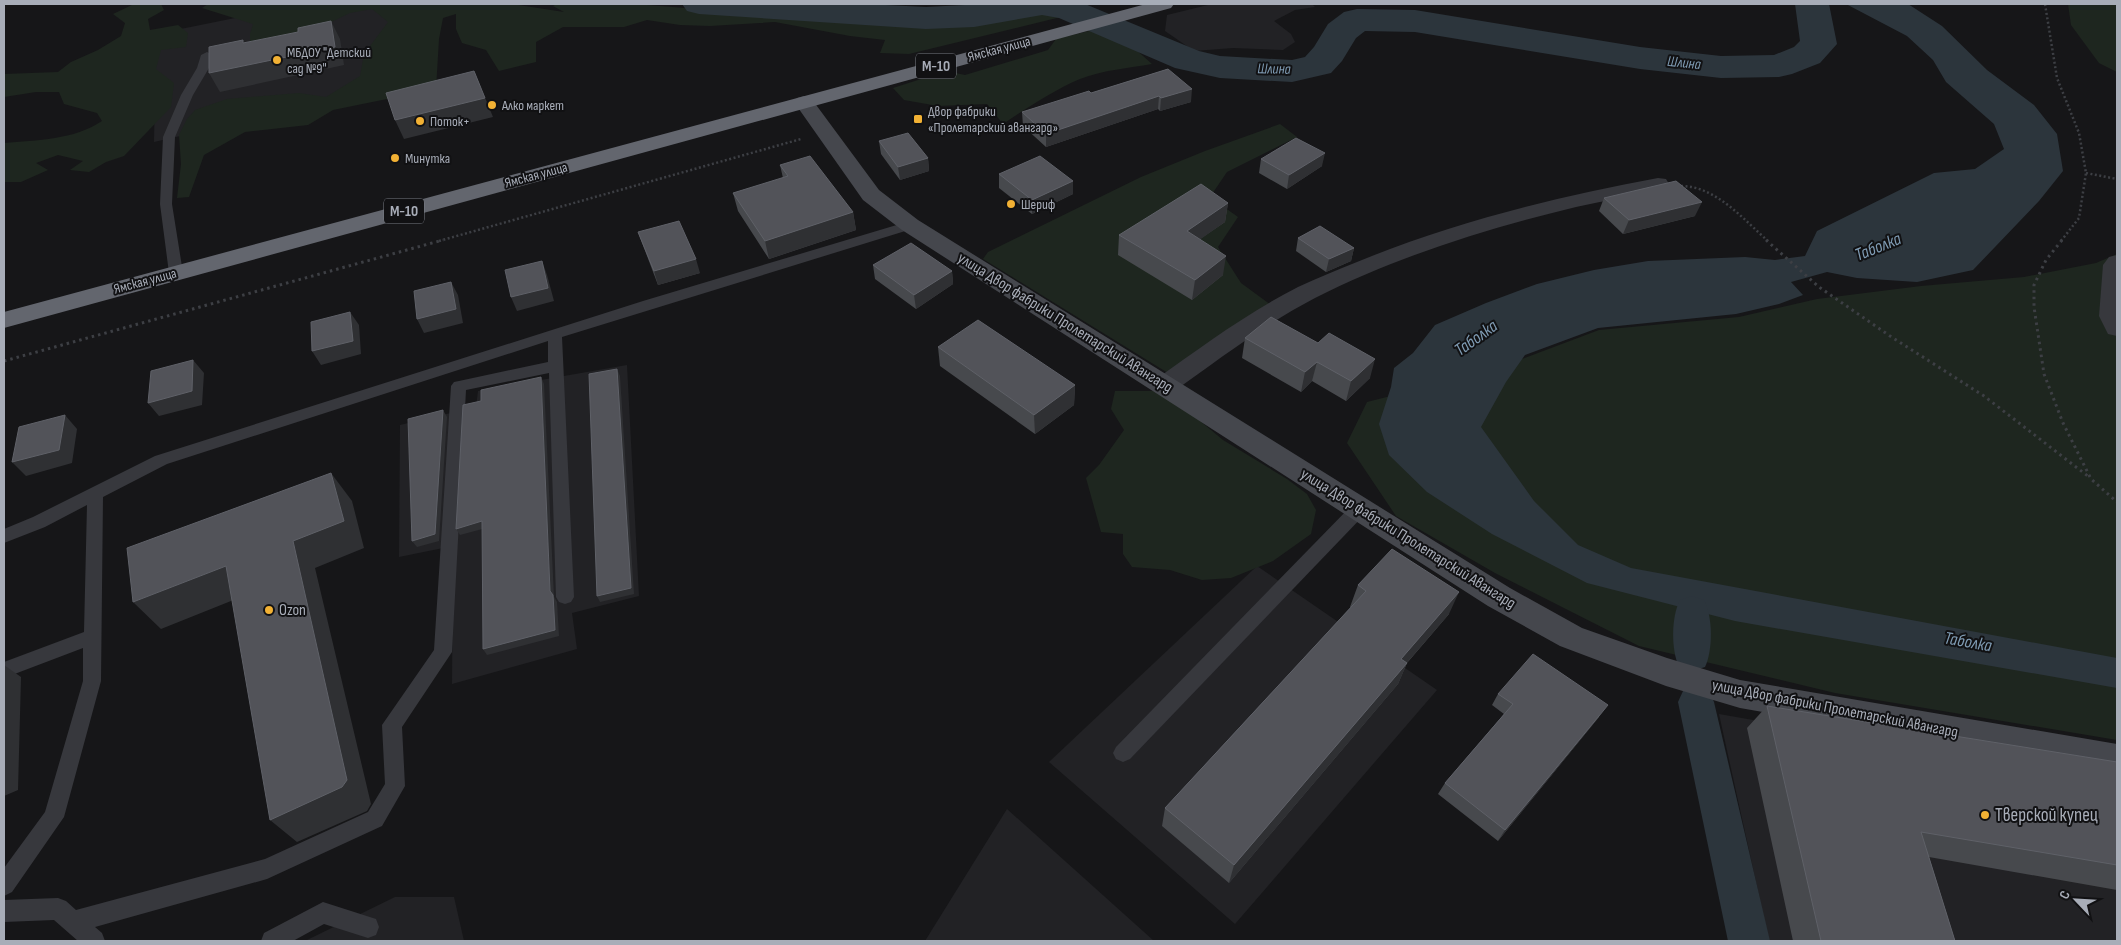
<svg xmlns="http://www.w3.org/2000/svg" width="2121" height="945" viewBox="0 0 2121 945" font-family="'Sofia Sans Condensed',sans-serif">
	<rect width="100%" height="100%" fill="#161618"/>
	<g fill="#222225">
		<polygon points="305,4 384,4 404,85 154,142 156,34"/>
		<polygon points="1212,4 1312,4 1315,7 1295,10 1274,21 1291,34 1295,42 1283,50 1233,48 1194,51 1165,31 1167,15"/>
		<polygon points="627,365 639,596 572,613 577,649 452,684 453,546 399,557 400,425 476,407 478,391"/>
		<polygon points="1257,566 1437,690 1235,924 1049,762"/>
		<polygon points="1719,714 1873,741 2117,794 2117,941 1769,941"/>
		<polygon points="1007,809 1154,941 925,941"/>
		<polygon points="395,897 454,897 464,941 305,941"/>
	</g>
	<g fill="#1e261f">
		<path d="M134,4H161L164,10L148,19L150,30L178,25L188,33L186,47L161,50L156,69L174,83L171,107L124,156L106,162L89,172L70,170L83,161L58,155L36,163L48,170L21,182H4V143C37,140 74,140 102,121L97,113L64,104L59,92H36L4,97V74L58,72L71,62L98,50L121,36L125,23L113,14Z"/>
		<polygon points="208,4 512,4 564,12 553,6 557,4 635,4 710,10 954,24 1041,8 1065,16 909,54 880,53 885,40 850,36 775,22 710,26 680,25 647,20 624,27 563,27 536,42 536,62 499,71 486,50 462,43 456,29 456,14 443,18 439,39 436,89 333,110 308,125 245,132 204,155 189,197 177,198 181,164 179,135 187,119 195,110 227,99 299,93 326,97 360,76 364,54 388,22 372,9 350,13 300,37 250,44 250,34 253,24 202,8"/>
		<polygon points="2068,4 2117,4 2117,72 2099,63 2071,25"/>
		<path d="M1097,29L1124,39L1152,64C1129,68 1103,70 1080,79C1054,90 1027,108 1003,124L987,104L938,106L904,100L893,88L946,71L965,75L1048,50L1056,39Z"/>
		<polygon points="1280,124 1297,137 1227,172 1210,197 1238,217 1218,247 1241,283 1271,305 1168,373 983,259 988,252 1141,177 1205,151"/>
		<polygon points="2117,254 2117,740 1835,693 1639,646 1495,573 1396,516 1347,443 1367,402 1493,370 1599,330 1739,317 1817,299 1921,286 2024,277 2096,263"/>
		<polygon points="1115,391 1153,391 1187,410 1223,440 1287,479 1307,494 1316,510 1311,534 1273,561 1231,578 1202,580 1170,570 1132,567 1123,554 1123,534 1101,532 1086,478 1099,465 1124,430 1111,409"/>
	</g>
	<polygon fill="#2c353c" points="1846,4 1908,4 1942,26 1987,70 2034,105 2057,134 2063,171 2039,201 1973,270 1917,282 1857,278 1827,272 1791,282 1803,295 1779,304 1736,314 1598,328 1525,355 1506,382 1481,427 1534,501 1578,545 1631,568 2117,658 2117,688 1735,621 1587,583 1492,534 1427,492 1389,455 1379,424 1391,387 1394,368 1413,353 1435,325 1486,303 1537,284 1594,270 1648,261 1745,257 1775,260 1805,256 1817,231 1934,173 1975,169 2004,149 1994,124 1946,82 1933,60 1907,36"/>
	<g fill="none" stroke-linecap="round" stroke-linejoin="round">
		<g fill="#2c353c" fill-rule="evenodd">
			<path d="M1692,596L1704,600C1713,617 1713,650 1705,667L1692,671L1679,667C1671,650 1671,617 1680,600Z"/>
			<polygon points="1696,686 1709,691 1714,702 1770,941 1728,941 1678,702 1683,691"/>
		</g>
		<polygon fill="#2c353c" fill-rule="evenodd" points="682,4 866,4 926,7 984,4 1085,4 1199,51 1220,56 1292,60 1305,57 1314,47 1328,24 1344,12 1357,9 1415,10 1640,47 1721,56 1774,55 1794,47 1800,41 1795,4 1829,4 1837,44 1820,63 1792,74 1779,77 1721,78 1640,69 1415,32 1365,31 1356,38 1342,61 1331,73 1292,82 1220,78 1175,68 1059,18 1042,15 974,27 926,29 699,14 687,11"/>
		<g stroke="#3d3f44" stroke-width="2.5" stroke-dasharray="2 2.5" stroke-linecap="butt">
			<polyline points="2045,4 2057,78 2079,133 2086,173 2079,218 2061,241"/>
			<polyline points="2086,173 2117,179"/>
			<path d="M1681,186C1716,186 1744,220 1768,241"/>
			<polyline points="439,241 801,139"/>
		</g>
		<g stroke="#3d3f44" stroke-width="3" stroke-dasharray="2.5 4" stroke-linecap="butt">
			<polyline points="1766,240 1819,287 1890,336 1984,396 2089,477"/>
			<polyline points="2062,240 2046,260 2034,285 2034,307 2044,374 2063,423 2091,479 2117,502"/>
			<polyline points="4,361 443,240"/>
		</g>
		<g fill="#37383d" fill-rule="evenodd">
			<polygon points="207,52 213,55 209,68 193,95 175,137 172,204 183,273 181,276 171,276 169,273 160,204 163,137 181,95 197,68 201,55"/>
			<polygon points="910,221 915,222 917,225 915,228 562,337 574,597 571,602 565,604 559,602 556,597 549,373 466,390 452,652 402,727 405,786 382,826 267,879 95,927 102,933 105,941 78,941 54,920 4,922 4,900 58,898 66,901 76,910 265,859 368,812 385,784 382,725 434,650 451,386 454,382 459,381 548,362 548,341 167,464 103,497 101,681 64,817 12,892 4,896 4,868 45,812 83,681 83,648 4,678 4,662 84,632 87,505 45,527 4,543 4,529 33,517 155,456 643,301"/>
			<polygon points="1359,503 1365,504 1367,509 1365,514 1130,759 1123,762 1116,759 1113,753 1116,747 1353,504"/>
			<polygon points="323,902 376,919 379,927 376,935 368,938 324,924 293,941 261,941 264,933"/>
		</g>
		<g fill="#37383d" fill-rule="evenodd">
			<path d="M1658,178L1666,179L1669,184L1666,189C1636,196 1606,200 1576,207C1489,228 1395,257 1315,298C1265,324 1219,359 1173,392L1164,395L1155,392L1151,386L1155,380C1201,347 1247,313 1298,287C1317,278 1337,270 1357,262C1454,222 1555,197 1658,178Z"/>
			<polygon points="2117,255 2117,336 2108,334 2099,316 2103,265 2109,257"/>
		</g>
		<polygon fill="#45474d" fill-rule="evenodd" points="804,96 811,98 879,190 918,220 1510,588 1582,628 1667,658 1740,680 2117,744 2117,774 1740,708 1666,686 1560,646 1488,606 902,230 863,200 794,102 797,98"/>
		<polygon fill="#63666e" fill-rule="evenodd" points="1146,4 1174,4 1171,8 4,328 4,312"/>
	</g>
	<g fill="#47494d">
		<polygon points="1168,69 1191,102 1160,111 1158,109 1046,147 1023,126 1022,112 1091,93"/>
		<polygon points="879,141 928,158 929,171 900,180 881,154"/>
		<polygon points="1261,159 1322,166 1287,189 1259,173"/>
		<polygon points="780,165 853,212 856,230 769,259 738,211 733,193 783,178"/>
		<polygon points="999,174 1073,181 1073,194 1032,214 999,188"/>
		<polygon points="1604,198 1695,216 1623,234 1599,211"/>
		<polygon points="1228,203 1225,222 1200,239 1223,275 1192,300 1118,255 1119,235"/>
		<polygon points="638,232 700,273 658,285"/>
		<polygon points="1298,238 1354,248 1351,261 1326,272 1296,251"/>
		<polygon points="873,265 952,271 953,284 916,309 875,279"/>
		<polygon points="1245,338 1370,378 1346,401 1312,381 1301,392 1242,358"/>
		<polygon points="938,347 1075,385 1074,405 1035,434 940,366"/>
		<polygon points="1358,585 1449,614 1407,663 1398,684 1229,883 1162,826 1165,808 1351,607 1350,607"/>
		<polygon points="1498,694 1599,717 1498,841 1438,794 1445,783 1504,714 1492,705"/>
		<polygon points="1767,706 2117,762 2117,890 1929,857 1955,941 1793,941 1747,728"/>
	</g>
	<g fill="#2f3033">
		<polygon points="331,21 340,39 344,65 220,92 209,73"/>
		<polygon points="474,71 493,117 404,139 395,120"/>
		<polygon points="1192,89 1191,102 1160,111 1161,98"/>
		<polygon points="1159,96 1158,109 1046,147 1046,134"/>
		<polygon points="1325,153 1322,166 1287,189 1289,175"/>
		<polygon points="928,158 929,171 900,180 898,167"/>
		<polygon points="1073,181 1073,194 1032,214 1032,200"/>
		<polygon points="1702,202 1695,216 1623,234 1629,220"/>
		<polygon points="1228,203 1225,222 1185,250 1187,231"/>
		<polygon points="853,212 856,230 769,259 765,241"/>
		<polygon points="1354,248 1351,261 1326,272 1329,259"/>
		<polygon points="1226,256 1223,275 1192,300 1195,280"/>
		<polygon points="696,259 700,273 658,285 654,271"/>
		<polygon points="542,261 547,275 554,301 517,311 511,297"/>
		<polygon points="952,271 953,284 916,309 914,295"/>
		<polygon points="451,282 458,295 463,323 424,333 417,319"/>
		<polygon points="350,312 359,325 361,354 321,365 312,351"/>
		<polygon points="1375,359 1370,378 1346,401 1351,381"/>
		<polygon points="193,360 204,373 202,405 159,416 148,403"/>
		<polygon points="1317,362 1312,381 1301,392 1305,372"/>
		<polygon points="617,369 620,376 634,594 600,602 597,596"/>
		<polygon points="541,377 544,384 554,597 550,591"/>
		<polygon points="1075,385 1074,405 1035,434 1034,415"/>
		<polygon points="443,410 447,417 439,541 417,547 412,541"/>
		<polygon points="65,415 77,429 72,463 26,476 12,462"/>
		<polygon points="331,473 352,501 364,548 315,568 371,804 367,811 297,842 270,820 293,541"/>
		<polygon points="482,521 486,528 460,535 456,529"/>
		<polygon points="226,566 251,593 161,629 133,602"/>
		<polygon points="1459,592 1449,614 1392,680 1401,659"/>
		<polygon points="553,595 557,602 559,636 487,655 483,649"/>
		<polygon points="1407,663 1398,684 1229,883 1234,865"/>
		<polygon points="4,665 21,677 18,790 4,796"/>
		<polygon points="1608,705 1599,717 1498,841 1505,830"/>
	</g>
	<g fill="#525359" stroke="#5f6168">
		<polygon points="331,21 335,47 209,73 209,47 243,40 243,43 298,32 298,28"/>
		<polygon points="1168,69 1192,89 1161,98 1159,96 1046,134 1022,112 1089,91 1091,93"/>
		<polygon points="474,71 485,98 395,120 386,93"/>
		<polygon points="908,133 928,158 898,167 879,141"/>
		<polygon points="1296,138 1325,153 1289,175 1261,159"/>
		<polygon points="810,156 853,212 765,241 733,193 788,176 780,165"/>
		<polygon points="1040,156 1073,181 1032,200 999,174"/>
		<polygon points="1676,181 1702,202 1629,220 1604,198"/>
		<polygon points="1201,184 1228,203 1187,231 1226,256 1195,280 1119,235"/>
		<polygon points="679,221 696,259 654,271 638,232"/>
		<polygon points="1320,226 1354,248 1329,259 1298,238"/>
		<polygon points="911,243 952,271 914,295 873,265"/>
		<polygon points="542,261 548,288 511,297 505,270"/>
		<polygon points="451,282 456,309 417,319 414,291"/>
		<polygon points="350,312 353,341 312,351 311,322"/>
		<polygon points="1271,317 1318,343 1329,333 1375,359 1351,381 1317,362 1305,372 1245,338"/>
		<polygon points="978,320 1075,385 1034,415 938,347"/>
		<polygon points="193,360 192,391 148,403 151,371"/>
		<polygon points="617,369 631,588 597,596 589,374"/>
		<polygon points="541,377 550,591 553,595 555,630 483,649 482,521 456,529 463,405 481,401 481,390"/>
		<polygon points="443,410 435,534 412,541 408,419"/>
		<polygon points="65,415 59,450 12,462 19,427"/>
		<polygon points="331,473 344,521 293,541 347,780 342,787 270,820 226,566 133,602 127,548"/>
		<polygon points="1392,549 1459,592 1401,659 1407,663 1234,865 1165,808 1366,591 1358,585"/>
		<polygon points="1533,654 1608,705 1505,830 1445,783 1513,704 1498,694"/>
		<polygon points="1767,706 2117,762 2117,865 1921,832 1955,941 1821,941"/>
	</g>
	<g fill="#f2b134" stroke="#111113" stroke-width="2">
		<circle cx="277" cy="60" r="5"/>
		<circle cx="492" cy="105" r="5"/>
		<rect x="913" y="114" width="10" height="10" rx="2.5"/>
		<circle cx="420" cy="121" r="5"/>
		<circle cx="395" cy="158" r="5"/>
		<circle cx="1011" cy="204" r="5"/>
		<circle cx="269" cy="610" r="5"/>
		<circle cx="1985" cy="815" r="5"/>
	</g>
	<g text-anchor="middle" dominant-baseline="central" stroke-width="4" stroke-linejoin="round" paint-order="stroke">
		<g font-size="14" fill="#a8adb8" stroke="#111113">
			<text transform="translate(999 49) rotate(-15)">Ямская улица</text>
			<text transform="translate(536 175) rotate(-15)">Ямская улица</text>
			<text transform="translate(145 281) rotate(-15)">Ямская улица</text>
		</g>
		<g font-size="14" fill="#a8adb8" stroke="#111113" text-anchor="start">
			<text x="287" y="52">МБДОУ "Детский<tspan x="287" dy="16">сад №9"</tspan></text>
			<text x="502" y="105">Алко маркет</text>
			<text x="928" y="111">Двор фабрики<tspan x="928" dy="16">«Пролетарский авангард»</tspan></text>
			<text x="430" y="121">Поток+</text>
			<text x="405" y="158">Минутка</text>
			<text x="1021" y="204">Шериф</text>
		</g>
		<g font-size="15" font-style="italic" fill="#7f9bb3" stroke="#111113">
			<text transform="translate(1684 63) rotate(6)">Шлина</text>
			<text transform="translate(1274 69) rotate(1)">Шлина</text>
		</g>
		<g fill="#111113" stroke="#7b7e86" stroke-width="1">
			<rect x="916" y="53.5" width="40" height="25" rx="4"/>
			<rect x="384" y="198.5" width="40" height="25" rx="4"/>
		</g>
		<g font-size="15" font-weight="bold" fill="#a8adb8">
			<text x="936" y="66">М-10</text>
			<text x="404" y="211">М-10</text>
		</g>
		<g font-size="16" fill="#a8adb8" stroke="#111113">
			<text transform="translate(1065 323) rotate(32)">улица Двор фабрики Пролетарский Авангард</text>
			<text transform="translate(1408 539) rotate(32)">улица Двор фабрики Пролетарский Авангард</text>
			<text transform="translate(1835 709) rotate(11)">улица Двор фабрики Пролетарский Авангард</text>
		</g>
		<g font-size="16" fill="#a8adb8" stroke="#111113" text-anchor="start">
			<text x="279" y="610">Ozon</text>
		</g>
		<g font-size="18" font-style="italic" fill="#7f9bb3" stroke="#111113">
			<text transform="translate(1878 247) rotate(-22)">Таболка</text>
			<text transform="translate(1476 338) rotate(-36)">Таболка</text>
			<text transform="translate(1968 642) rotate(10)">Таболка</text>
		</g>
		<g font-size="19" fill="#a8adb8" stroke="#111113" text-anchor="start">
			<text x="1995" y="815">Тверской купец</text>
		</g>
	</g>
	<rect width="2121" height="945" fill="none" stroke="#a8adb8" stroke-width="10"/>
	<g transform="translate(2076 900) rotate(295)" stroke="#111113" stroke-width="4" paint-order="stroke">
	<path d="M0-4L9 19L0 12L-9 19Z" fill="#a8adb8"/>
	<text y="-8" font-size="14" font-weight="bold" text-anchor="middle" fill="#a8adb8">С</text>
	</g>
</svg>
